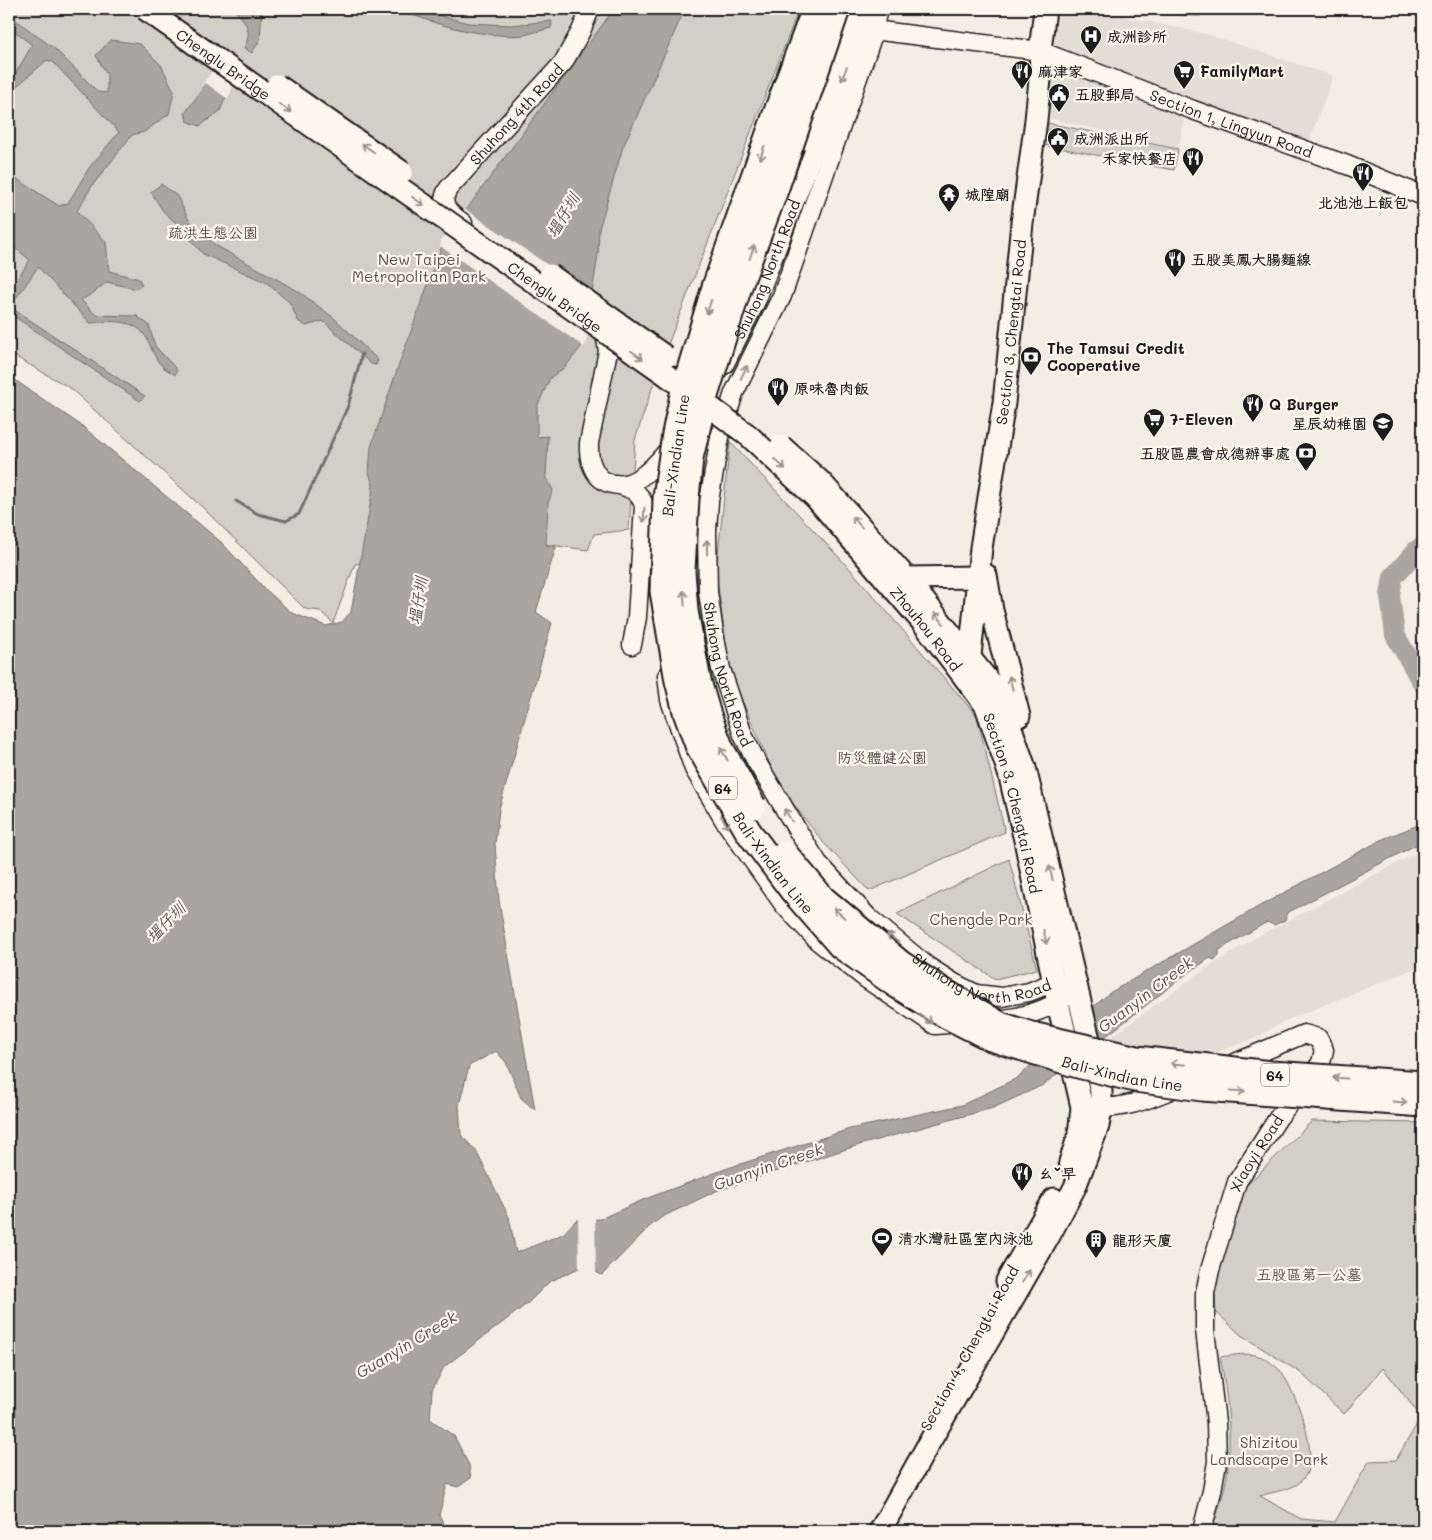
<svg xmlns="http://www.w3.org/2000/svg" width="1432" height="1540" viewBox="0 0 1432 1540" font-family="Mali,'LXGW WenKai TC',sans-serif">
	<rect width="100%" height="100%" fill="#f2eee4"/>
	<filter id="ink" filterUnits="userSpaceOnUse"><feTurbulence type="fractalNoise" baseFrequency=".02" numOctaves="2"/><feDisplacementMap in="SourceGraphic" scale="10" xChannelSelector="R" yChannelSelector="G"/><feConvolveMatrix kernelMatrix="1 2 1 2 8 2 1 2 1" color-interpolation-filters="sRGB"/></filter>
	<g filter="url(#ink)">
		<g fill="#e2ded5">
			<polygon points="1059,9 1087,9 1203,33 1333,76 1309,142 1189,99 1178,149 1044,117"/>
			<polygon points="1416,853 1423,874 1423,965 1283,1022 1256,1038 1124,1085 1110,1038 1195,976 1253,939"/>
		</g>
		<g fill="#d2cfc6" stroke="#777671">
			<polygon points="9,9 799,9 658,370 635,440 629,530 594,534 588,550 528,542 355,564 333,623 320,611 305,609 201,506 70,388 9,353"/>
			<polygon points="1087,9 1203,9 1200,16"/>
			<polygon points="1042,122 1178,149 1174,170 1039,144"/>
			<polygon points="730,442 851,570 977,716 1005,832 869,891 823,842 780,787 730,673 716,572"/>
			<polygon points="1009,859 1037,969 995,979 897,914"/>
			<path d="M1312,1121L1423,1123V1531H1212C1217,1513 1224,1494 1227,1476C1232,1436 1228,1396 1220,1357C1235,1355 1252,1351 1266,1359C1271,1363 1280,1369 1283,1374C1296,1396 1325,1462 1300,1482C1292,1490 1271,1492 1260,1496L1301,1519L1335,1522L1369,1461L1396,1460L1421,1417L1383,1368L1344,1414L1301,1373L1241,1335L1216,1312L1214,1280L1245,1187Z"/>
		</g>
		<g fill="#a9a6a0" stroke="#716f6b">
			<path d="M233,9H262L260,40L252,53L244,48C253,31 246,21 233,9Z"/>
			<path d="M402,9H418L433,14L469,23L511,25L552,21L551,28C542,30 533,33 524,35C493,39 428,25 402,9Z"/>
			<polygon points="614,9 685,9 623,147 599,229 598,255 584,343 565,367 550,378 537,407 537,437 548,436 546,478 553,490 548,503 546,545 556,547 536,612 552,623 499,809 495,844 499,901 535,1110 521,1098 506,1062 496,1051 469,1066 459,1105 461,1135 476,1151 509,1217 516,1253 563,1234 576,1220 600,1219 645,1199 728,1168 850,1129 962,1105 1019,1077 1060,1035 1111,992 1258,907 1383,839 1423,823 1423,841 1287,913 1285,920 1274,925 1267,922 1219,950 1219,956 1214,960 1210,958 1185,975 1043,1085 993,1108 859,1145 716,1191 662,1217 649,1227 602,1275 583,1266 549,1282 528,1303 444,1367 432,1390 430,1419 454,1436 469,1465 471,1478 458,1487 447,1484 439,1515 448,1531 9,1531 9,376 82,426 221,542 265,589 292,613 326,626 342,622 351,612 372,495 373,485 369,472 371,447 397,370 444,240"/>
			<path d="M9,11L16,20L56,50L98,92L107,93V75L96,55L111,40L140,44L161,65L174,91L169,114L144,132L132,135L92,186L77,211L106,242L109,271L139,279L142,285L136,289L107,282L92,294L81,300L96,315L137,316L149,325L155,346L177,370L175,375C171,372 166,370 162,366C151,356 150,334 136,327C123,319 105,322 90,323L38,267L10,307L145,396L140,401L9,313V291L30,260L15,248L9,241V174L59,206L68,203L89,168L119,132L53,62L47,60L9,93V85L32,45L9,27Z"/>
			<polygon points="214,73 231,85 220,111 200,126 187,121 185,113"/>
			<polygon points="161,184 177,196 189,220 215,245 298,291 334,318 378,360 376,365 371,364 323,321 306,326 298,321 290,303 267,283 203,254 179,226 163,211 151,192"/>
		</g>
		<g fill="#f2eee4">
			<polygon points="212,71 215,71 234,84 228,99 204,82"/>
			<polygon points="465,209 594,296 586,343 584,347 440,246 442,239"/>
			<polygon points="595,1216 596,1275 583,1269 579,1271 578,1218"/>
		</g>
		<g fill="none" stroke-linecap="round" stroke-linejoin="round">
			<polyline stroke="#716f6b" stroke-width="3" points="236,501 258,514 286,521 299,514 348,406 362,354"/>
			<polyline stroke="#a9a6a0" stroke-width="20" points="1423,546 1417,550 1393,577 1390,596 1395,635 1423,684"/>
			<g stroke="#1c1c1c" stroke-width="21">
				<g id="minor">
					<path id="s1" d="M878,9L871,40L782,296L734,393L720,437L709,501L707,531L708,592L714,633L721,669L743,735L756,761L796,828L818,863L868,917L927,966L954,983L976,994L1002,997L1029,992L1054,982L1066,985"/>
					<path id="s2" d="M865,29L1040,51L1193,110L1347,165L1423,196"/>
					<path id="s3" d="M463,223C450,214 438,205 448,189L563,63L581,31L590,9"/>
					<path d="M600,324L606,339L608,351L589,443C587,481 615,497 645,474C656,465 666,453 674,442"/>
					<path id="s4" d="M724,365L757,299L855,45L861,28V21"/>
					<path d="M616,484C630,488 640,491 644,506L637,617L632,645"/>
					<polyline points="667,676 670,700 694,769 724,820 784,905 819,942 865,978 935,1025 960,1023"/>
					<path d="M993,1020C1018,1018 1047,1011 1067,996"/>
					<path d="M1088,1107C1124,1111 1148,1099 1180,1086"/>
					<path id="s5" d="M1202,1531L1212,1491L1217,1462L1216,1422L1205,1330V1293L1210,1270L1237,1182L1278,1118L1321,1063L1324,1050L1318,1038L1304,1034L1223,1068"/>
				</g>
			</g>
			<g stroke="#1c1c1c" stroke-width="25">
				<g id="major">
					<polyline points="986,575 992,610 1019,716"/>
					<polyline points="905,578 978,577"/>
					<path id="s6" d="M888,582L924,624L986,706L1009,773L1025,840L1058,1003L1082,1107L1079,1135L1070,1162"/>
					<path id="s7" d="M968,663L970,656L981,548L1004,403L1022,223L1036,120L1041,69L1040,51L1045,9"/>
					<polyline points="1007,1281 1054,1199"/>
					<polyline points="880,1531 929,1443 1049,1236 1075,1187 1098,1126 1101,1109 1101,1091 1025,768 999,694 901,572"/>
				</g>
			</g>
			<g stroke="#1c1c1c" stroke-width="29">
				<polyline id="highway" points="803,137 856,9"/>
			</g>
			<use href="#minor" stroke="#fbf7ec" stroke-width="18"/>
			<use href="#major" stroke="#fbf7ec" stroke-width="21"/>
			<use href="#highway" stroke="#fbf7ec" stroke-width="25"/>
			<g stroke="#1c1c1c" stroke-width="25" stroke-linecap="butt">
				<g id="major-bridge">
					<path id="s8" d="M145,9L665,374L748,435L815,497L888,582"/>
					<polyline points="277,85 402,172"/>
					<polyline points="550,275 666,357"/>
					<polyline points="781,446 821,482 901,572"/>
				</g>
			</g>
			<g stroke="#1c1c1c" stroke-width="29" stroke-linecap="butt">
				<g id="highway-bridge">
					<path id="s9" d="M815,9L776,114L715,287L684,390L675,434L666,498L663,591L678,681L687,715L698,745L748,831L793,891L841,946L895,984L938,1011L991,1038L1078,1065L1135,1079L1202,1088L1423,1104"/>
					<polyline points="753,806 720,747 708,715 698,681 685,611 682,571 686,498 690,458 704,399 739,286 775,190 837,9"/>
					<polyline points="785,854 823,899 901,964 943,991 1000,1025 1031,1035 1137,1059 1271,1074 1423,1084"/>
				</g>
			</g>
			<use href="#major-bridge" stroke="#fbf7ec" stroke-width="21"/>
			<use href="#highway-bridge" stroke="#fbf7ec" stroke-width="25"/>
		</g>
		<defs><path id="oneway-shaft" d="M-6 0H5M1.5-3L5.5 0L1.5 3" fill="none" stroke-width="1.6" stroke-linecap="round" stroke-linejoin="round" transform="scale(1.25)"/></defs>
		<g stroke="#97948e">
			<use href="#oneway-shaft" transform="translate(844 74) rotate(111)"/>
			<use href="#oneway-shaft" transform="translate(285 108) rotate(35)"/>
			<use href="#oneway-shaft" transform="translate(368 148) rotate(-145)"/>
			<use href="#oneway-shaft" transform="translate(762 153) rotate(109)"/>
			<use href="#oneway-shaft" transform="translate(418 201) rotate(35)"/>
			<use href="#oneway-shaft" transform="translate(752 252) rotate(-70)"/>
			<use href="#oneway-shaft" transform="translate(709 307) rotate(107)"/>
			<use href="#oneway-shaft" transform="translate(637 355) rotate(35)"/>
			<use href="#oneway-shaft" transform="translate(744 372) rotate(-64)"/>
			<use href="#oneway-shaft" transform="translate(780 464) rotate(43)"/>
			<use href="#oneway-shaft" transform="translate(644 515) rotate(92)"/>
			<use href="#oneway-shaft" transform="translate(857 522) rotate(-131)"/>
			<use href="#oneway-shaft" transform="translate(707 547) rotate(-91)"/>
			<use href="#oneway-shaft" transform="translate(684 598) rotate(-95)"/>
			<use href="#oneway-shaft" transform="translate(939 618) rotate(-130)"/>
			<use href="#oneway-shaft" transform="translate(1011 683) rotate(-104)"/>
			<use href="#oneway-shaft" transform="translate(724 754) rotate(-119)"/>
			<use href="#oneway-shaft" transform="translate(788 815) rotate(-121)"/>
			<use href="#oneway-shaft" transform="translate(725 822) rotate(57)"/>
			<use href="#oneway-shaft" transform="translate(1051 873) rotate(-103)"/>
			<use href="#oneway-shaft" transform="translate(839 913) rotate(-139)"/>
			<use href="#oneway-shaft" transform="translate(1045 937) rotate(79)"/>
			<use href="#oneway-shaft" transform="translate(893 938) rotate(-141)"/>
			<use href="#oneway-shaft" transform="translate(926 1019) rotate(33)"/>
			<use href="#oneway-shaft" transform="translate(1178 1064) rotate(-174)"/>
			<use href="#oneway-shaft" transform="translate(1340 1078) rotate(-177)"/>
			<use href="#oneway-shaft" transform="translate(1238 1091) rotate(4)"/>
			<use href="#oneway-shaft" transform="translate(1400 1102) rotate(4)"/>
			<use href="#oneway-shaft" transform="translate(1026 1276) rotate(-60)"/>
		</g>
	</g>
	<defs>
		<g id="hospital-pin" transform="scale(1.125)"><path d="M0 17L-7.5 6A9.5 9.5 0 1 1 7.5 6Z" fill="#1c1c1c" stroke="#fbf7ec"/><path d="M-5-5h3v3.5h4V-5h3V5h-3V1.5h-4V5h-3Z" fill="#fff"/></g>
		<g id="restaurant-pin" transform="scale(1.125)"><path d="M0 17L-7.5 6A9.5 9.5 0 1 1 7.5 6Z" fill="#1c1c1c" stroke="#fbf7ec"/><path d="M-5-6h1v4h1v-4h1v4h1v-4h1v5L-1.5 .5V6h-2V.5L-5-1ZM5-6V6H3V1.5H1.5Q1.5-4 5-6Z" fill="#fff"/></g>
		<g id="supermarket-pin" transform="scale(1.125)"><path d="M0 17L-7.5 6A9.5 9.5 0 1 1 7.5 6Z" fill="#1c1c1c" stroke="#fbf7ec"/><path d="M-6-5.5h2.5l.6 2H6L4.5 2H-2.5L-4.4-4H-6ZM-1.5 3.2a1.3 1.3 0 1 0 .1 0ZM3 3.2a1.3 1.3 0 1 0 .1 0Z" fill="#fff"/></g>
		<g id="civic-pin" transform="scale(1.125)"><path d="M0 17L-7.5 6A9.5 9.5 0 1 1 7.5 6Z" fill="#1c1c1c" stroke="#fbf7ec"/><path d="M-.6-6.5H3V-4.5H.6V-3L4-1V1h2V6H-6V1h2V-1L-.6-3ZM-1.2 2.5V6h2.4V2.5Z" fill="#fff"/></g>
		<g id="temple-pin" transform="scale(1.125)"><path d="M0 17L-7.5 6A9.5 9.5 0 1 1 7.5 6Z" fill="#1c1c1c" stroke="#fbf7ec"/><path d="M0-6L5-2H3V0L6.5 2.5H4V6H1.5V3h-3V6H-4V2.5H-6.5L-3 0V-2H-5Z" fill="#fff"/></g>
		<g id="bank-pin" transform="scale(1.125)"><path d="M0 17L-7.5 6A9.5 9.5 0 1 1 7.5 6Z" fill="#1c1c1c" stroke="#fbf7ec"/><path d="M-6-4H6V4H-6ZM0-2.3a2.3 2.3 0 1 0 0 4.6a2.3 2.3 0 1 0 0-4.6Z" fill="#fff"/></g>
		<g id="school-pin" transform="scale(1.125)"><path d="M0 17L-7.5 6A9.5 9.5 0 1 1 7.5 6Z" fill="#1c1c1c" stroke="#fbf7ec"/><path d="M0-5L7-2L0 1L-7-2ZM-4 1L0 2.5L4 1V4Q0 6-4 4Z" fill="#fff"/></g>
		<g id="stadium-pin" transform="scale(1.125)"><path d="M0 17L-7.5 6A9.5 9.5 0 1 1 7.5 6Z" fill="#1c1c1c" stroke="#fbf7ec"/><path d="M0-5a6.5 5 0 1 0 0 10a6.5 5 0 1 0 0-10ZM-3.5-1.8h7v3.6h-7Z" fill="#fff"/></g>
		<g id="building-pin" transform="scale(1.125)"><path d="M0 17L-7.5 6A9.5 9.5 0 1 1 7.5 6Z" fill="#1c1c1c" stroke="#fbf7ec"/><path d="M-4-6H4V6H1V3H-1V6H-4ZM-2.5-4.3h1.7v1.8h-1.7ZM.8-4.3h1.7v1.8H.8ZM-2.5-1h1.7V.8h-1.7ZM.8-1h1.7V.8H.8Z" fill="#fff"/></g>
	</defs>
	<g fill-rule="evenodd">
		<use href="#hospital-pin" x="1091" y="36"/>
		<use href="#restaurant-pin" x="1022" y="71"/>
		<use href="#supermarket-pin" x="1184" y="71"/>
		<use href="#civic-pin" x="1059" y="94"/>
		<use href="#civic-pin" x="1058" y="138"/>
		<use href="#restaurant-pin" x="1193" y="158"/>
		<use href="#restaurant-pin" x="1363" y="173"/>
		<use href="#temple-pin" x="949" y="194"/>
		<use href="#restaurant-pin" x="1175" y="259"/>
		<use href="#bank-pin" x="1031" y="357"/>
		<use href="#restaurant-pin" x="778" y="388"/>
		<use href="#restaurant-pin" x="1253" y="404"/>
		<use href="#supermarket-pin" x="1154" y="419"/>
		<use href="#school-pin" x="1383" y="423"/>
		<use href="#bank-pin" x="1306" y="453"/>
		<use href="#restaurant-pin" x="1022" y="1173"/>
		<use href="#stadium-pin" x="882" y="1238"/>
		<use href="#building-pin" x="1096" y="1240"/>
	</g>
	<g text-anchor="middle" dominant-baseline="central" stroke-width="4.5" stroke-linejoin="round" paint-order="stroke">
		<g fill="#fbf7ec" stroke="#5f5e5a" stroke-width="1">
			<rect x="709" y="776.5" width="28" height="23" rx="4"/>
			<rect x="1261" y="1063.5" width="28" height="23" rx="4"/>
		</g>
		<g font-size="14" font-weight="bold" fill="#1c1c1c">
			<text x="723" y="788">64</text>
			<text x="1275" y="1075">64</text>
		</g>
		<g font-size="15" font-weight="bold" fill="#1c1c1c" stroke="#fbf7ec" text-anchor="start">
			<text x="1107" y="36">成洲診所</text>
			<text x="1038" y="71">麻津家</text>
			<text x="1200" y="71">FamilyMart</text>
			<text x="1075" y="94">五股郵局</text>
			<text x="1074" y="138">成洲派出所</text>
			<text x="1177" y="158" text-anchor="end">禾家快餐店</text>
			<text x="965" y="194">城隍廟</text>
			<text x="1363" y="202" text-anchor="middle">北池池上飯包</text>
			<text x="1191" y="259">五股美鳳大腸麵線</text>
			<text x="1047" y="348">The Tamsui Credit<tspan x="1047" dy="17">Cooperative</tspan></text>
			<text x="794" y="388">原味魯肉飯</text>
			<text x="1269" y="404">Q Burger</text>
			<text x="1170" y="419">7-Eleven</text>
			<text x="1367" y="423" text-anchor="end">星辰幼稚園</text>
			<text x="1290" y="453" text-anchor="end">五股區農會成德辦事處</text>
			<text x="1038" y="1173">ㄠˇ早</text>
			<text x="898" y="1238">清水灣社區室內泳池</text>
			<text x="1112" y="1240">龍形天廈</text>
		</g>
		<g font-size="15" fill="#1c1c1c" stroke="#fbf7ec">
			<text stroke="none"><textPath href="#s8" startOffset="96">Chenglu Bridge</textPath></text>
			<text stroke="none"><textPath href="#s3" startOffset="144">Shuhong 4th Road</textPath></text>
			<text stroke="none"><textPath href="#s2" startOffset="381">Section 1, Lingyun Road</textPath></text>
			<text stroke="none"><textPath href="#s4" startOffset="105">Shuhong North Road</textPath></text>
			<text stroke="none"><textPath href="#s8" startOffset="501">Chenglu Bridge</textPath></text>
			<text stroke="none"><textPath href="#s7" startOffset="334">Section 3, Chengtai Road</textPath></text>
			<text transform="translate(675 455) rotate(-82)">Bali-Xindian Line</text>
			<text stroke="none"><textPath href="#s6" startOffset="60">Zhouhou Road</textPath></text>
			<text stroke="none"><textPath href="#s1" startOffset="698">Shuhong North Road</textPath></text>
			<text stroke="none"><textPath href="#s6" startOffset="259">Section 3, Chengtai Road</textPath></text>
			<text stroke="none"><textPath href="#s9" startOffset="904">Bali-Xindian Line</textPath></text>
			<text stroke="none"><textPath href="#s1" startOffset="1118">Shuhong North Road</textPath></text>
			<text stroke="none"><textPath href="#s9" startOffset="1324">Bali-Xindian Line</textPath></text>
			<text stroke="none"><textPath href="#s5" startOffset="390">Xiaoyi Road</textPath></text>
			<text transform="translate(969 1348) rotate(-61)">Section 4, Chengtai Road</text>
		</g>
		<g font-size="15" fill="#53524f" stroke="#fbf7ec">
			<text x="213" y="232">疏洪生態公園</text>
			<text x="419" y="259">New Taipei<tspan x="419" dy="17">Metropolitan Park</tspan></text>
			<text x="882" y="757">防災體健公園</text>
			<text x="981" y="919">Chengde Park</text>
			<text x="1309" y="1274">五股區第一公墓</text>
			<text x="1269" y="1442">Shizitou<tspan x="1269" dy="17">Landscape Park</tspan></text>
		</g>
		<g font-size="16" font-style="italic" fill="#545351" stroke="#fbf7ec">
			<text transform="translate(562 215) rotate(-59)">塭仔圳</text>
			<text transform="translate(417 601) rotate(-81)">塭仔圳</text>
			<text transform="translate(165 922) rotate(-46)">塭仔圳</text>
			<text transform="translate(1145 994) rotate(-37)">Guanyin Creek</text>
			<text transform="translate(768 1166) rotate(-19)">Guanyin Creek</text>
			<text transform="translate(406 1344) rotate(-31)">Guanyin Creek</text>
		</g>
	</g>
	<rect width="1432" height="1540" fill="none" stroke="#fbf7ec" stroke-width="30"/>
	<rect x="15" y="15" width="1402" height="1510" fill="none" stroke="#1c1c1c" stroke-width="2" filter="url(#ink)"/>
</svg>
